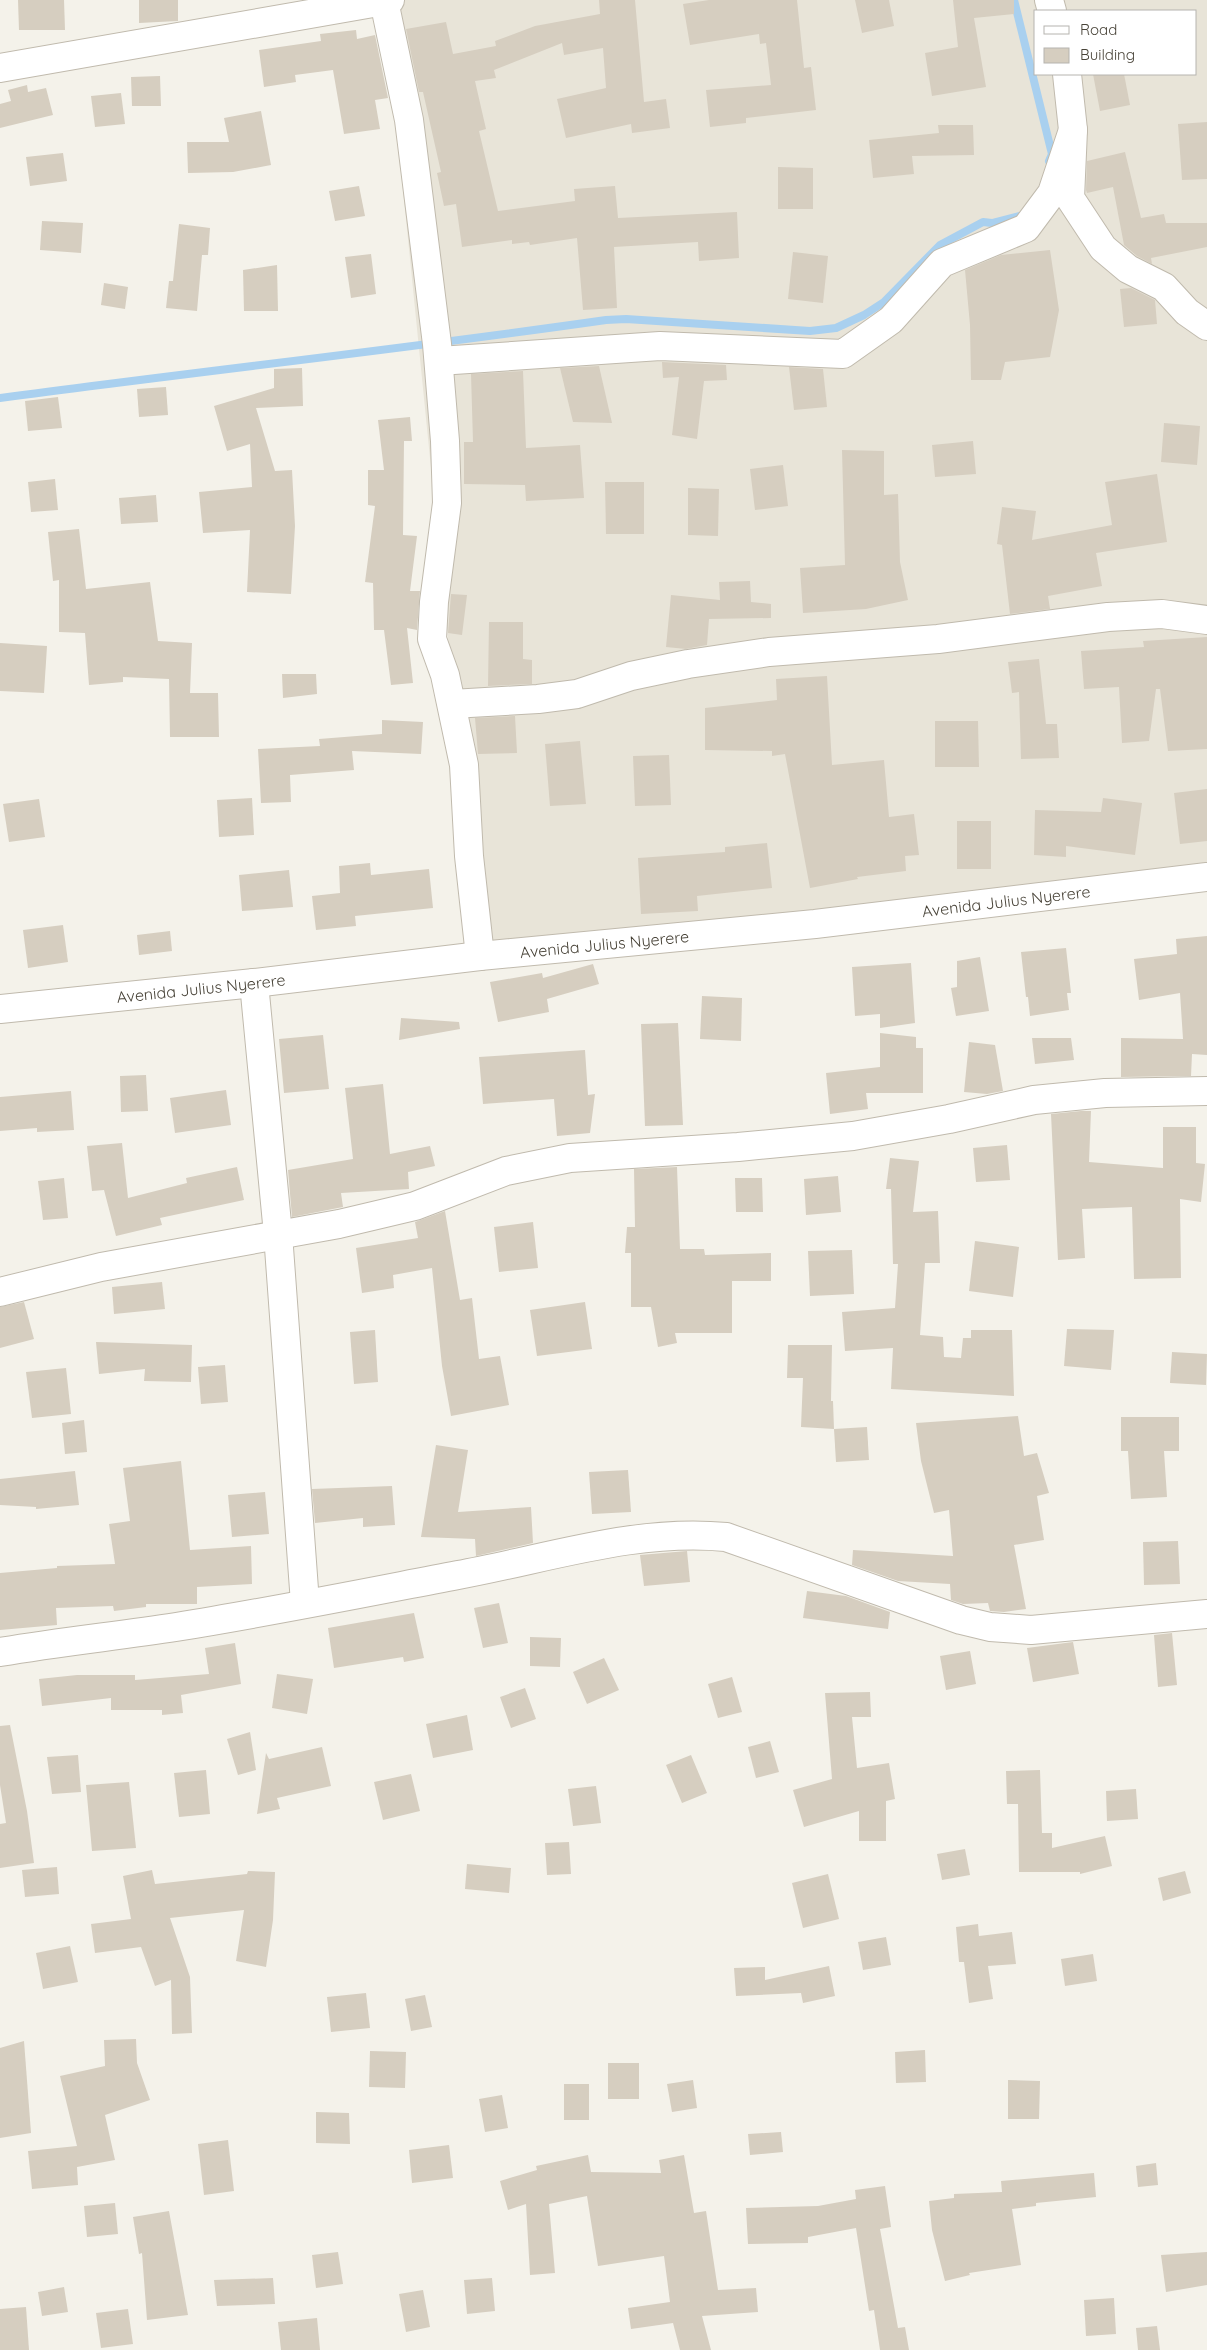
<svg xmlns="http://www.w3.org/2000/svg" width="1207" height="2350" viewBox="0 0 1207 2350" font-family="Quicksand,sans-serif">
	<rect width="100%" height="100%" fill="#f4f2ea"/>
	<path fill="#e8e4d8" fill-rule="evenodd" d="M384,0H1207V867L480,956ZM1036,11H1196V74H1036Z"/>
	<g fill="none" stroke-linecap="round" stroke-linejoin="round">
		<g stroke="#a9d0ef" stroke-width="8">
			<polyline points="1014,0 1052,154 1049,161"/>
			<path d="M0,398C202,371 404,349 606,320L626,319L810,331L836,328L864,315L884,302L940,245L983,222L992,223L1019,216"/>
		</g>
	</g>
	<g fill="#d6cec0">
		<polygon points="18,0 64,0 65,30 19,30"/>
		<polygon points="139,0 178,0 178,21 139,23"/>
		<polygon points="599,0 635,0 644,102 666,99 670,128 632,133 631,124 566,138 557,99 606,88 603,48 564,55 562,43 494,70 496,78 475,81 486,129 479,131 498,211 575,201 574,189 615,186 618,218 737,212 739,258 699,261 698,242 614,247 617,308 583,310 577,238 530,245 529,242 512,244 512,240 462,247 456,204 444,206 437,173 441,172 423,92 419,92 406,29 446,22 453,54 496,46 495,41 535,26 600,14"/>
		<polygon points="709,0 797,0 804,68 811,67 816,110 746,118 746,123 710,127 706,90 771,85 766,43 760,44 759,34 690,45 683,4"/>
		<polygon points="855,0 889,0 894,26 862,33"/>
		<polygon points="953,0 1014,0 1014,14 974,18 986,87 932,96 925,53 958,47"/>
		<polygon points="356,30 357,39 375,35 388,98 375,100 380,129 344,134 333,70 295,75 296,82 264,87 259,50 321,41 320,34"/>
		<polygon points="1093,74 1124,74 1130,105 1100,111"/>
		<polygon points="160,76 161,106 132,106 131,77"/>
		<polygon points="27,85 28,92 46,88 53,115 0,128 0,104 11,101 8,90"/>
		<polygon points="121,93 125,124 95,127 91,96"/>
		<polygon points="261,111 271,165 233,172 188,173 187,142 229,142 224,118"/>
		<polygon points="1207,122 1207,179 1182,180 1178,124"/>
		<polygon points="938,125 973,125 974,155 912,156 914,174 873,178 869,140 939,133"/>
		<polygon points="1125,152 1141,218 1164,214 1166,223 1207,223 1207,247 1151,258 1152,264 1137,256 1124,245 1113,187 1087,193 1086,190 1087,161"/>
		<polygon points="63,153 67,181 30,186 26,157"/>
		<polygon points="778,167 813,168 813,209 778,209"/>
		<polygon points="359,186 365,216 335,221 329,191"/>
		<polygon points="42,221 83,223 81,253 40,250"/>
		<polygon points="179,224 210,228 208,255 202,255 197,311 166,308 169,281 173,281"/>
		<polygon points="1050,250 1059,310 1050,357 1005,362 1001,380 971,380 970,325 965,270 1001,255"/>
		<polygon points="793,252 828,256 823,303 788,299"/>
		<polygon points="371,254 376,294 351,298 345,257"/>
		<polygon points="277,265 278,311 244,311 243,270"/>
		<polygon points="104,283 128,287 125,309 101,305"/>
		<polygon points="1131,288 1155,300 1157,324 1124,327 1120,289"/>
		<polygon points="662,362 726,365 727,380 704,381 697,439 672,435 679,377 663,378"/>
		<polygon points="599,366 612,423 573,422 560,368"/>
		<polygon points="789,367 823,369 827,407 794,410"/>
		<polygon points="302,368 303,406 256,408 275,471 292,470 295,526 291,594 247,592 250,530 203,533 199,492 252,487 250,444 227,451 214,406 274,388 274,369"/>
		<polygon points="523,371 526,448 580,445 584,498 526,501 525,485 464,484 464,442 473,442 471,374"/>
		<polygon points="166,387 168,415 139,417 137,389"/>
		<polygon points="58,397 62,428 28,431 25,401"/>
		<polygon points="410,417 412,441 404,441 403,535 417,536 410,591 420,591 417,630 407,628 413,683 391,685 384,630 374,630 373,583 365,582 375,506 368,505 368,470 384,470 378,420"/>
		<polygon points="1164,423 1200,426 1197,465 1161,462"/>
		<polygon points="973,441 976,474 935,477 932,445"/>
		<polygon points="842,450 884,451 884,495 898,494 900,562 908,600 866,609 803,613 800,568 845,565"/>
		<polygon points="783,465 788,506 755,510 750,469"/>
		<polygon points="1157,474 1167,542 1096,553 1102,586 1048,596 1050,609 1010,614 1002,545 997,544 1002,507 1036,511 1032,540 1112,525 1105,482"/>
		<polygon points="55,479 58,510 31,512 28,482"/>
		<polygon points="605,482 644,482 644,534 606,534"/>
		<polygon points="688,488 719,489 718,536 688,535"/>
		<polygon points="156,495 158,522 121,524 119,498"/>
		<polygon points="79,529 86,589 150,582 158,641 192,643 190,693 218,693 219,737 170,737 169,679 123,677 123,682 89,685 85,633 59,632 59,580 53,581 48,532"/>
		<polygon points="750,581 751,602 771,604 771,618 709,619 707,645 686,649 666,647 671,595 720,600 719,582"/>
		<polygon points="451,594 467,595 462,635 448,633"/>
		<polygon points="489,622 523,622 523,659 532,660 532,684 488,686"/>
		<polygon points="1207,637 1207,749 1168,751 1160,689 1156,689 1149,741 1122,743 1119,687 1084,689 1081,651 1144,647 1143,641"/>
		<polygon points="0,643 47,646 44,693 0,691"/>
		<polygon points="1039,659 1046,724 1057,724 1059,758 1021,759 1019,692 1012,693 1008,662"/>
		<polygon points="282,674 316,674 317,694 283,698"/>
		<polygon points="827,676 832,765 884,760 889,817 914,814 919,855 905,856 906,871 857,877 858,879 810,888 785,754 772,756 772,751 705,750 705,708 777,700 776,679"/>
		<polygon points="515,716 517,753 478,754 475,718"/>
		<polygon points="382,720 423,722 421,754 352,751 354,770 290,775 291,802 261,803 258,749 320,746 319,739 382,734"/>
		<polygon points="935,721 978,721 979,767 935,767"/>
		<polygon points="580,741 586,804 550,806 545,744"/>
		<polygon points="669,755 671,805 635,806 633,756"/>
		<polygon points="1207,789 1207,841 1180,844 1174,793"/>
		<polygon points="252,798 254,835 219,837 217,800"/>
		<polygon points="1103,798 1142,803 1135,855 1066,846 1066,857 1034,855 1035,810 1101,812"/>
		<polygon points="39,799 45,837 9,842 3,804"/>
		<rect x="957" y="821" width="34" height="48"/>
		<polygon points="767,843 772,888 697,896 698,911 641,914 638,858 725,852 725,847"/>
		<polygon points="370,863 371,875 429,869 433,908 355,916 356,926 316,930 312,896 340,893 339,866"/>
		<polygon points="289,870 293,907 242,911 239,875"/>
		<polygon points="63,925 68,962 28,968 23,930"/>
		<polygon points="170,931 172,951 139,955 137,935"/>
		<polygon points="1207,936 1207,1055 1192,1054 1191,1076 1121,1077 1121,1038 1183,1039 1180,993 1139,1000 1134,959 1177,954 1176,939"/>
		<polygon points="1066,948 1071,993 1067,993 1069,1010 1030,1016 1028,997 1026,997 1021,952"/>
		<polygon points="980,957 989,1011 956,1016 951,988 957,987 957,961"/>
		<polygon points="911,963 915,1023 880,1028 880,1014 855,1016 852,967"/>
		<polygon points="593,964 599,984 547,999 549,1012 498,1022 490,982 542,973 543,978"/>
		<polygon points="702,996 742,998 741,1041 700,1039"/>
		<polygon points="401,1018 459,1022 460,1029 399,1040"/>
		<polygon points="678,1023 683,1125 645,1126 641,1024"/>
		<polygon points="880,1033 916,1037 916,1048 923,1048 923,1093 866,1093 868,1109 830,1114 826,1073 880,1067"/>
		<polygon points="323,1035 329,1089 284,1093 279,1039"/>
		<polygon points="1032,1038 1071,1038 1074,1060 1035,1064"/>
		<polygon points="969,1042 995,1045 1003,1091 987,1094 964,1092"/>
		<polygon points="585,1050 588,1095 595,1094 590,1133 557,1136 554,1099 483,1104 479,1057"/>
		<polygon points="146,1075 148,1111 121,1112 120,1076"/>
		<polygon points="383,1084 390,1154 430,1146 435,1166 408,1172 409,1189 341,1193 343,1207 292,1217 288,1170 353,1159 345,1088"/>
		<polygon points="226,1090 231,1125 175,1133 170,1098"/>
		<polygon points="71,1091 74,1130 37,1132 37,1128 0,1131 0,1097"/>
		<polygon points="1081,1111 1091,1111 1089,1162 1163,1168 1163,1127 1196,1127 1196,1163 1205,1164 1201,1202 1180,1199 1181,1278 1134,1279 1132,1207 1082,1209 1085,1258 1058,1260 1051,1114"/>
		<polygon points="122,1143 128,1198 187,1183 186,1178 237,1167 244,1200 160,1218 162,1225 116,1236 104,1190 92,1191 87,1146"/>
		<polygon points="1007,1145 1010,1180 976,1182 973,1148"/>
		<polygon points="890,1158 919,1161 913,1212 938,1211 940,1263 925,1263 920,1335 943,1337 944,1357 961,1358 963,1338 971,1338 971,1330 1012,1330 1014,1396 891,1389 893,1348 845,1351 842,1312 895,1308 898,1264 893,1264 891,1189 886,1189"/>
		<polygon points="677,1167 680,1249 704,1249 705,1255 771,1253 771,1281 732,1281 732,1333 675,1333 677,1343 658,1347 651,1307 631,1307 631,1253 625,1253 627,1227 635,1227 634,1169"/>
		<polygon points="838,1176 841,1212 806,1215 804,1179"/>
		<polygon points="64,1178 68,1218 43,1220 38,1181"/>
		<polygon points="735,1178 762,1178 763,1212 736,1212"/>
		<polygon points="445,1211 460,1300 472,1298 479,1359 500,1356 509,1405 451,1416 442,1366 432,1268 393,1275 394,1288 362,1293 356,1248 418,1238 415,1222"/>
		<polygon points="533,1222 538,1268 499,1272 494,1227"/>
		<polygon points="975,1241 1019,1247 1013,1297 969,1291"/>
		<polygon points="852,1250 854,1294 810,1296 808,1251"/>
		<polygon points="162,1282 165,1309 114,1314 112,1287"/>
		<polygon points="24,1302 34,1339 0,1348 0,1307"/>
		<polygon points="585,1302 592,1349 537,1356 530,1310"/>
		<polygon points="1067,1329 1114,1330 1111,1370 1064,1366"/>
		<polygon points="375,1330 378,1382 354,1384 350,1332"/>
		<polygon points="96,1342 192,1345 191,1382 144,1381 145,1369 99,1374"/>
		<polygon points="788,1345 832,1345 831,1401 833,1401 834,1429 801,1427 803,1378 787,1378"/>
		<polygon points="1172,1352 1207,1354 1206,1385 1170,1383"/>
		<polygon points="225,1365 228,1402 201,1404 198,1367"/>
		<polygon points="66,1368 71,1414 32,1418 26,1372"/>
		<polygon points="1018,1416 1024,1456 1037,1453 1049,1493 1037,1496 1044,1540 1014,1545 1026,1609 1004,1612 990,1611 988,1603 963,1604 951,1600 950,1584 898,1581 852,1565 853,1550 953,1556 949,1510 934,1513 921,1461 916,1423"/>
		<polygon points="1121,1417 1179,1417 1179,1451 1164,1451 1167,1497 1131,1499 1128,1451 1121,1451"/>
		<polygon points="84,1420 87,1452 65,1454 62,1423"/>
		<polygon points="867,1427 869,1460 836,1462 834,1429"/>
		<polygon points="436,1445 468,1450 458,1512 531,1507 533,1543 476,1556 475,1539 421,1537"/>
		<polygon points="181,1461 190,1550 251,1546 252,1584 197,1587 197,1604 146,1604 146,1607 114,1611 113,1606 56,1608 57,1625 0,1630 0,1573 57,1568 57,1566 115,1564 109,1524 130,1521 123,1468"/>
		<polygon points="628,1470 631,1512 592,1514 589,1472"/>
		<polygon points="75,1471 79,1505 36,1509 36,1507 0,1505 0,1479"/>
		<polygon points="392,1486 395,1525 363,1527 363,1518 315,1523 312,1489"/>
		<polygon points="265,1492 269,1534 232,1537 228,1495"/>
		<polygon points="1178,1541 1180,1584 1144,1585 1143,1542"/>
		<polygon points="687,1551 690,1582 644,1586 640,1555"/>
		<polygon points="807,1591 846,1596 890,1612 888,1629 803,1618"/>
		<polygon points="499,1603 508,1643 483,1648 474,1608"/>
		<polygon points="414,1613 424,1658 404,1662 403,1657 334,1668 328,1628"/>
		<polygon points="1172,1633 1177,1685 1158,1687 1154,1635"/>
		<polygon points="530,1637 561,1638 560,1667 530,1666"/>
		<polygon points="1073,1642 1079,1674 1033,1682 1027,1648"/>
		<polygon points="235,1643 241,1684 181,1695 183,1713 162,1715 162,1710 111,1710 111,1698 42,1706 39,1679 77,1675 135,1675 135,1680 209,1674 205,1648"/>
		<polygon points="970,1651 976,1684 946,1690 940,1656"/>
		<polygon points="604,1658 619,1690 587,1704 573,1672"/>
		<polygon points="277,1674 313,1679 307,1714 272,1708"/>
		<polygon points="732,1677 742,1712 718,1718 708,1684"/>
		<polygon points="525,1688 536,1719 511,1728 500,1697"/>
		<polygon points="870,1692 871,1717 852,1717 857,1768 889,1763 895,1799 886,1801 886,1841 859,1841 859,1811 804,1827 793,1790 832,1779 825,1693"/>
		<polygon points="467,1715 473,1750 433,1758 426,1724"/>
		<polygon points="10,1725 27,1811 34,1863 0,1868 0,1824 6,1823 0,1785 0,1726"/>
		<polygon points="250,1732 256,1770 238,1775 227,1739"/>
		<polygon points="770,1741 779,1772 756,1778 748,1747"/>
		<polygon points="322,1747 331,1786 277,1798 280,1809 257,1814 266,1753 269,1759"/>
		<polygon points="78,1755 81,1792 52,1794 47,1757"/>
		<polygon points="691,1755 707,1793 682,1803 666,1765"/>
		<polygon points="206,1770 210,1814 179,1817 174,1773"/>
		<polygon points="1040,1770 1042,1833 1052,1833 1052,1848 1105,1836 1112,1866 1080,1874 1080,1872 1019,1872 1018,1804 1007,1804 1006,1771"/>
		<polygon points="411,1774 420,1811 383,1820 374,1782"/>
		<polygon points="129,1782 136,1848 92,1851 86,1785"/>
		<polygon points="596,1786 601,1823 573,1826 568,1789"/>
		<polygon points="1136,1789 1138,1819 1107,1821 1106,1791"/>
		<polygon points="569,1842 571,1874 547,1875 545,1843"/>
		<polygon points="965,1849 970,1875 942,1880 937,1854"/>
		<polygon points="467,1864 511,1868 509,1893 465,1889"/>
		<polygon points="57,1867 59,1894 25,1897 22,1870"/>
		<polygon points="152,1870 155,1884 247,1874 248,1871 275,1872 273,1920 266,1967 236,1961 244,1910 170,1918 190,1977 192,2033 172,2034 171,1980 155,1986 141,1947 95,1953 91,1924 131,1919 123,1876"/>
		<polygon points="1185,1871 1191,1893 1163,1901 1158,1878"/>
		<polygon points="828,1874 839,1919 803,1928 792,1883"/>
		<polygon points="978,1924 979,1936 1012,1932 1016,1964 988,1966 993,1999 969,2003 964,1962 959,1962 956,1927"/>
		<polygon points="886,1937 891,1965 863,1970 858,1942"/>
		<polygon points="70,1946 78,1982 43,1989 36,1953"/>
		<polygon points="1093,1954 1097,1981 1065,1986 1061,1959"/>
		<polygon points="829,1966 835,1996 803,2003 801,1993 736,1996 734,1968 765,1967 765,1980"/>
		<polygon points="366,1993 370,2028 331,2032 327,1997"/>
		<polygon points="425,1995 432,2027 411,2031 405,1999"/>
		<polygon points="136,2039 137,2063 150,2100 105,2115 115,2160 77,2167 78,2185 32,2189 28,2151 77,2146 60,2076 105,2066 104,2040"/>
		<polygon points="24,2041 31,2133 0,2138 0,2048"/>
		<polygon points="925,2050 926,2082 896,2083 895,2052"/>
		<polygon points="370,2051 406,2052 405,2088 369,2087"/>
		<rect x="608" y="2063" width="31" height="36"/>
		<polygon points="693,2080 697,2108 672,2112 667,2084"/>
		<polygon points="1008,2080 1040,2081 1039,2119 1008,2119"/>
		<rect x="564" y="2084" width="25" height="36"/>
		<polygon points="502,2095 508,2128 485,2132 479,2099"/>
		<polygon points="316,2112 349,2113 350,2144 316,2143"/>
		<polygon points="781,2132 783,2152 750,2155 748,2134"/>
		<polygon points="228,2140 234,2191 204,2195 198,2144"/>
		<polygon points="449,2145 453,2178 412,2183 409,2150"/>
		<polygon points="588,2155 591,2172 661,2173 659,2160 684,2155 694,2213 706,2211 718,2290 756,2288 758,2312 702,2316 711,2350 680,2350 673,2323 631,2329 628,2308 670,2302 664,2256 598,2266 587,2196 549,2204 555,2273 530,2275 526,2204 508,2210 500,2181 537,2170 536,2166"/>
		<polygon points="1156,2163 1158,2185 1138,2187 1136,2166"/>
		<polygon points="1094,2173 1096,2197 1036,2203 1036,2206 1012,2209 1021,2265 969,2273 970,2275 945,2281 932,2230 929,2201 954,2198 954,2194 1002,2192 1001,2181"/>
		<polygon points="885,2186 891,2227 880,2229 898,2328 905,2327 909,2350 880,2350 874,2310 869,2311 856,2228 808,2237 808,2243 748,2244 746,2208 818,2206 856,2199 855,2190"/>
		<polygon points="115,2203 118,2234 87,2237 84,2206"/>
		<polygon points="169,2211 188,2315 147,2320 142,2253 139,2254 133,2217"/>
		<polygon points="338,2252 343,2284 316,2288 312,2255"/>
		<polygon points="1207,2252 1207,2285 1166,2292 1161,2255"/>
		<polygon points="273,2278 275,2304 217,2306 214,2280"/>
		<polygon points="492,2278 495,2311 467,2314 464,2280"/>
		<polygon points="64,2287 68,2312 42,2316 38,2292"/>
		<polygon points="423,2290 430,2327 406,2332 399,2294"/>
		<polygon points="1114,2298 1116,2334 1086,2336 1084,2300"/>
		<polygon points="26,2307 29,2350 0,2350 0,2309"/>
		<polygon points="128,2309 133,2344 101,2348 96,2313"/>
		<polygon points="317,2318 320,2350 281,2350 278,2322"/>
		<polygon points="1157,2326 1160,2350 1138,2350 1136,2328"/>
	</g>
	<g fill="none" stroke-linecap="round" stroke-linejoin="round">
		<g stroke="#c0baad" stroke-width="30">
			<g id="minor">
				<polyline points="1049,0 1052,11"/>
				<polyline points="384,1 409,120 437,344 445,441 447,503 434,602 432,639 445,675 464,765 469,856 480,956"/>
				<polyline points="0,68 390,0"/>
				<polyline points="1067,74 1073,130 1070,198 1103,248 1128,269 1164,287 1187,312 1207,326"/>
				<polyline points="439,361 660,346 843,354 891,320 942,263 1026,228 1052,193 1073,130"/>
				<polyline points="452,704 538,699 577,694 631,676 688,664 769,652 938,639 1108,617 1162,614 1207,620"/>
				<polyline points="254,983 278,1234 305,1603"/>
				<path id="s1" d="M0,1009L254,983L480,956L815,924L1207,877"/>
				<polyline points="0,1292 101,1267 339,1224 415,1206 506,1171 570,1158 738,1147 853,1136 949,1119 1034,1100 1105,1093 1207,1091"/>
				<path d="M0,1652C58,1642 117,1636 176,1627C270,1612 364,1593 458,1575C546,1559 636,1528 726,1537L961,1620L990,1627L1031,1630L1207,1614"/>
			</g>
		</g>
		<use href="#minor" stroke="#fff" stroke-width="28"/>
	</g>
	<g text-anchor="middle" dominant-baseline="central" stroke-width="4" stroke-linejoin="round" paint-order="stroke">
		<g font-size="16" fill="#484338" stroke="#fff">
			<text stroke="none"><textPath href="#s1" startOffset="1012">Avenida Julius Nyerere</textPath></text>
			<text stroke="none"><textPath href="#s1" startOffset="608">Avenida Julius Nyerere</textPath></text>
			<text stroke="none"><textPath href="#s1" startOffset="202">Avenida Julius Nyerere</textPath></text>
		</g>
	</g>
	<rect x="1034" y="10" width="162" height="65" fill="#ffffff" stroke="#b6b4af"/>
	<rect x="1044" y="26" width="25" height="8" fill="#ffffff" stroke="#b6b4af"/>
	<text x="1080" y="35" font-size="15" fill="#484338">Road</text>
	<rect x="1044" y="48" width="25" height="15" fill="#d6cec0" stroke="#b6b4af"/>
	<text x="1080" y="60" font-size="15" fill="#484338">Building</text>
</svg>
